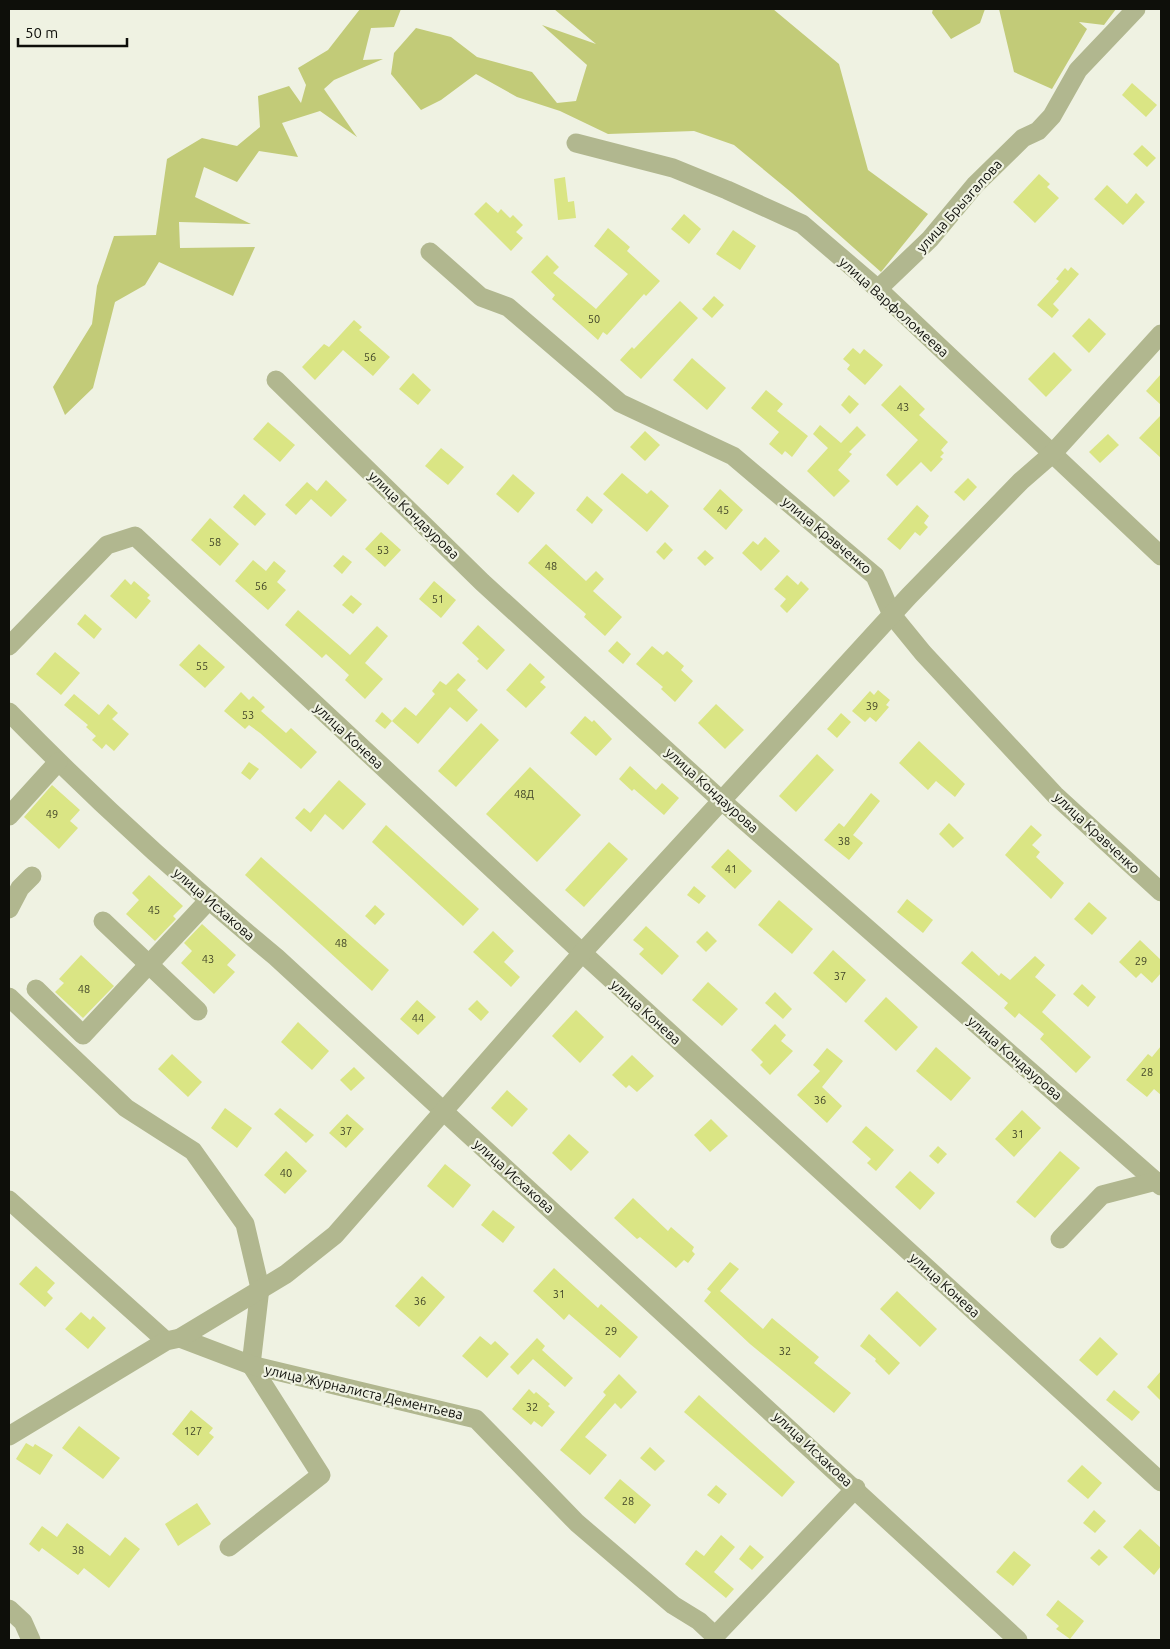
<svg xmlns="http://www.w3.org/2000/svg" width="1170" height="1649" viewBox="0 0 1170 1649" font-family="Ubuntu,sans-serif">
	<rect width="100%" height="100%" fill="#eff2e2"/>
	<g fill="#c2cb78">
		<polygon points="360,9 401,9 394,27 371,28 363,60 383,59 334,80 324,89 357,137 320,111 282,123 298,157 259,151 237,182 204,167 195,197 251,224 179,222 180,248 255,247 233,296 159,262 145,285 115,302 93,388 65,415 53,387 92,324 97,286 114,236 156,235 167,159 202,138 237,146 260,127 258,96 289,86 301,103 306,85 298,68 328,50"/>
		<polygon points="554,9 773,9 839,64 868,170 928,214 881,272 792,193 734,145 694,131 608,134 560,111 517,97 476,74 441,100 421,110 391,74 394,53 416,28 451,37 477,57 532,72 557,103 576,101 587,65 542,25 596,44"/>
		<polygon points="933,9 985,9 980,23 951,39 932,13"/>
		<polygon points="999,9 1116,9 1104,25 1079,22 1087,29 1052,89 1014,72"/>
	</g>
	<g fill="#dae584">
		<polygon points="1132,83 1157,105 1146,117 1122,95"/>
		<polygon points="1142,145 1156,158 1147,167 1133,154"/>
		<polygon points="1039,174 1050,184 1047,187 1059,198 1035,223 1013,202"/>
		<polygon points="565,177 568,202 574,201 576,218 558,220 554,179"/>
		<polygon points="1107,185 1127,204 1136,193 1145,202 1123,225 1094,199"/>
		<polygon points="486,202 498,213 501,209 510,218 513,215 523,225 516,232 523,238 511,251 474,214"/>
		<polygon points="684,214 701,229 689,244 671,229"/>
		<polygon points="608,228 630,247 627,251 660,281 646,296 644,294 607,335 603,332 598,340 552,299 555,295 531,272 547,255 559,267 553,273 596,309 628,274 594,246"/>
		<polygon points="733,230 756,246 740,270 716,254"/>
		<polygon points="1071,267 1079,274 1053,304 1059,310 1052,318 1037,305 1059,281 1056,279 1065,268 1068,271"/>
		<polygon points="714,296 724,305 712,318 702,309"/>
		<polygon points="680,301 698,318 641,379 620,360 632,347 634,349"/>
		<polygon points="1089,318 1106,334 1089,353 1072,336"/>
		<polygon points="354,320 362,327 359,330 390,357 373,376 343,350 315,380 302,367 324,344 329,347"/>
		<polygon points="853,348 860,354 864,349 883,365 865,385 847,369 850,365 843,359"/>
		<polygon points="1054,352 1072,370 1046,397 1028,379"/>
		<polygon points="692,358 726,388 707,410 673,380"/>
		<polygon points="413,373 431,390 418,405 399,389"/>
		<polygon points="1161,374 1161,405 1146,391"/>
		<polygon points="900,385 925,409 919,415 948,442 941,450 944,453 940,457 943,459 931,472 921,462 897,486 886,475 918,440 881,405"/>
		<polygon points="766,390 783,404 777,411 808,436 792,457 785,451 782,455 769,444 779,432 751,408"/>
		<polygon points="849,395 859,404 850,414 841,405"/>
		<polygon points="1161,415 1161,458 1139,438"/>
		<polygon points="268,422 295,445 280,462 253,439"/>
		<polygon points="820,425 841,443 857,426 866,435 849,452 852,454 838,470 850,481 834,497 807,471 828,448 813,434"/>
		<polygon points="645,431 660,445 645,461 630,447"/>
		<polygon points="1108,434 1119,445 1100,463 1089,452"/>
		<polygon points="441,448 464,467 448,485 425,466"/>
		<polygon points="622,473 647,494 651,490 669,506 647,532 603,494"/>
		<polygon points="513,474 535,493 518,513 496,494"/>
		<polygon points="968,478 977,487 964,501 954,492"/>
		<polygon points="326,480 347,500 331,517 311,499 296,515 285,505 307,482 317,491"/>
		<polygon points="720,489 743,510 726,530 703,509"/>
		<polygon points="244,494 266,514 255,526 233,507"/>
		<polygon points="587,496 603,510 592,524 576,510"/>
		<polygon points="917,505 929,516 924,523 928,527 920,536 915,532 900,550 887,539"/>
		<polygon points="210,518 239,544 220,566 191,540"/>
		<polygon points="381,532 401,550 385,567 365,549"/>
		<polygon points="765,537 780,551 761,571 742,553 753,541 758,545"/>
		<polygon points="665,542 673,550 664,560 656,552"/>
		<polygon points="546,544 586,581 596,571 604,579 593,591 622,617 605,636 584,617 586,614 528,563"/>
		<polygon points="705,550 714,558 705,566 697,558"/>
		<polygon points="343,555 352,562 342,574 333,566"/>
		<polygon points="253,560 266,571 274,561 286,571 277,582 286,590 268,610 235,581"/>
		<polygon points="787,575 798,585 801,581 809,589 787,613 780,606 786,599 774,589"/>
		<polygon points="125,579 131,585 134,581 150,595 147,598 151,601 136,619 110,596"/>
		<polygon points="434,581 456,600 441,618 419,599"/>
		<polygon points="351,595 362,604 353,614 342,605"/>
		<polygon points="298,610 350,655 377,626 388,636 365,663 383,679 365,699 345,680 349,675 326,654 322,658 285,625"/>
		<polygon points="85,614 102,629 94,639 77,624"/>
		<polygon points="478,625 505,650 487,670 477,661 479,659 462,643"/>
		<polygon points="617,641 631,654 623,664 608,651"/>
		<polygon points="199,644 225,667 205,688 179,665"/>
		<polygon points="652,646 663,655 667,651 684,666 681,670 693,681 675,702 661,689 663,687 636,664"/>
		<polygon points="55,652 80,673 61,695 36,674"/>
		<polygon points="530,663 545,677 540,682 546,687 526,708 506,690"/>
		<polygon points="458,673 466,680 457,690 478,710 467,722 450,707 418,744 392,721 405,707 416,716 435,694 432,691 440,681 446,685"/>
		<polygon points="878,690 890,700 886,705 889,707 876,722 870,717 865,722 852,711 870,691 874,695"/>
		<polygon points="241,692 249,700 253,696 265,707 261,711 286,733 291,728 317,752 301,769 260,733 249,725 245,729 224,711"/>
		<polygon points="74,694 99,715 108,704 118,713 112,719 129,734 114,751 106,744 102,749 92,740 96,736 86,727 88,725 64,705"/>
		<polygon points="716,704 744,730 725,749 698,723"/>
		<polygon points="382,712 392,721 385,729 375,721"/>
		<polygon points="841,713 851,722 837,738 827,729"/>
		<polygon points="585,716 592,722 594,720 612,739 596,756 570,733"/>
		<polygon points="481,723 499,740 456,787 438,771"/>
		<polygon points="919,741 965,784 955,797 936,781 928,790 899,763"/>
		<polygon points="817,754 834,770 796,812 779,796"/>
		<polygon points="249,762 259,769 250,780 241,773"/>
		<polygon points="630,766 656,790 662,783 679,798 664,815 634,789 632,791 619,779"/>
		<polygon points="530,767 581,815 537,862 486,814"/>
		<polygon points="339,780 366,804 343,830 325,814 311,832 295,818 304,808 310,813"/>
		<polygon points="52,785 80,810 70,821 78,828 59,849 24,817"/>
		<polygon points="871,793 880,801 853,835 863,843 849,860 824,840 839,823 844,827"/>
		<polygon points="949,823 964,838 953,848 939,834"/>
		<polygon points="386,825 479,909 463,926 372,842"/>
		<polygon points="1031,825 1042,835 1032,845 1040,852 1036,857 1064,883 1051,899 1005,855"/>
		<polygon points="609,842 628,859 584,907 565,890"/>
		<polygon points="728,849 752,871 735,889 711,867"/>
		<polygon points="261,857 389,970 372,991 245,875"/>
		<polygon points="149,875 183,906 173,916 176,919 155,941 126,914 139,900 132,893"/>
		<polygon points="694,886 706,896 699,904 687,895"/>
		<polygon points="907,899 933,920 923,933 897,912"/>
		<polygon points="779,900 813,929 792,954 758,925"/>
		<polygon points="1089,902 1107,918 1092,935 1074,919"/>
		<polygon points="375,905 385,914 375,925 365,916"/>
		<polygon points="202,924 236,955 227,965 235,972 214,994 181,963 192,951 184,943"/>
		<polygon points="646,926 679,956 662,975 639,954 644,949 633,940"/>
		<polygon points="493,931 514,951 504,962 520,977 511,987 473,952"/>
		<polygon points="707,931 717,941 706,952 696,942"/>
		<polygon points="1140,940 1161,960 1161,973 1152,983 1141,973 1136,978 1119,962"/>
		<polygon points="833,950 866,980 846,1003 813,973"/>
		<polygon points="972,951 999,976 1001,973 1010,980 1035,956 1045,965 1035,977 1056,995 1042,1012 1091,1057 1076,1073 1040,1039 1044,1034 1019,1013 1015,1018 1004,1008 1008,1003 961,963"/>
		<polygon points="81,955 114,986 83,1018 55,992 64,983 59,979"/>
		<polygon points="708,982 738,1009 722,1026 692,1000"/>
		<polygon points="1082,984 1096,997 1088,1007 1073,994"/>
		<polygon points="775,992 792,1009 783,1019 765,1003"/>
		<polygon points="886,997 918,1027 896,1051 864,1021"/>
		<polygon points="417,1000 436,1017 418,1035 400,1019"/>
		<polygon points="477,1000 489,1012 481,1021 468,1009"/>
		<polygon points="576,1010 604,1037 580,1063 552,1036"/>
		<polygon points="298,1022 329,1051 312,1070 281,1042"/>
		<polygon points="775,1024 786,1035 781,1041 793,1051 770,1075 760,1065 763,1062 751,1050"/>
		<polygon points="1161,1046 1161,1095 1154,1089 1147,1097 1126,1080 1148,1054 1152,1057"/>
		<polygon points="936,1047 971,1078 951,1101 916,1071"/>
		<polygon points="827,1048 843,1061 822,1087 842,1106 827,1123 797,1095 820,1071 813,1065"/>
		<polygon points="172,1054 202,1082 188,1097 158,1069"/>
		<polygon points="632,1055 654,1076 637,1092 629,1085 626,1088 612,1075"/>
		<polygon points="354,1067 365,1078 351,1091 340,1080"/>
		<polygon points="507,1090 528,1109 512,1127 491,1108"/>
		<polygon points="225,1108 252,1128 237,1148 211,1128"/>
		<polygon points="280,1108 314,1135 306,1143 274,1114"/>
		<polygon points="1022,1110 1041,1128 1014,1157 995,1139"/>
		<polygon points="347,1114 364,1129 346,1148 329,1133"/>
		<polygon points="711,1119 728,1136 710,1152 694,1135"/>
		<polygon points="866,1126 894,1150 876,1171 867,1163 871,1159 852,1142"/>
		<polygon points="569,1134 589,1152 571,1171 552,1153"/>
		<polygon points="938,1146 947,1154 938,1164 929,1156"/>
		<polygon points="286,1151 307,1171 285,1194 264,1175"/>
		<polygon points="1060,1151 1080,1168 1035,1218 1016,1202"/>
		<polygon points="445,1164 471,1185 453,1208 427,1186"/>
		<polygon points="910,1171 935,1193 920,1210 895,1187"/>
		<polygon points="633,1198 668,1231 671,1227 694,1247 692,1251 695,1254 688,1263 684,1260 676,1268 640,1237 637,1239 614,1218"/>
		<polygon points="493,1210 515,1227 503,1243 481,1225"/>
		<polygon points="730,1262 739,1269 720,1291 763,1329 772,1318 819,1357 814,1363 851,1393 834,1413 750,1344 704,1301 711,1292 707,1289"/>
		<polygon points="36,1266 55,1283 47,1292 53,1298 45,1307 19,1284"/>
		<polygon points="554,1268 598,1308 601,1304 638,1337 620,1358 569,1314 564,1320 533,1291"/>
		<polygon points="422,1276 445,1297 419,1327 395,1306"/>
		<polygon points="897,1291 937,1329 920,1347 880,1309"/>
		<polygon points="81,1312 90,1320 93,1316 106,1328 88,1349 65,1329"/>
		<polygon points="869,1334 900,1363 889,1375 875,1361 876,1359 860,1346"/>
		<polygon points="480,1336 491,1345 495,1341 509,1354 487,1378 462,1356"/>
		<polygon points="1100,1337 1118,1354 1097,1376 1079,1360"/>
		<polygon points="537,1338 545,1346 542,1350 573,1378 565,1387 533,1359 518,1375 510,1367"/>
		<polygon points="1161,1371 1161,1401 1147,1387"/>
		<polygon points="619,1374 637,1392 621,1409 615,1403 585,1437 607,1455 590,1475 560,1450 606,1395 603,1392"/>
		<polygon points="529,1389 534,1394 536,1392 550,1404 548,1406 555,1412 542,1427 534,1421 531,1425 512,1409"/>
		<polygon points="1114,1390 1140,1412 1132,1421 1106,1400"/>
		<polygon points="699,1395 795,1482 782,1497 684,1412"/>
		<polygon points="191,1410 213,1428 209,1433 214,1437 198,1456 172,1434"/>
		<polygon points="79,1426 120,1458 103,1479 62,1448"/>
		<polygon points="26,1443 33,1447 35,1444 53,1455 40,1475 16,1459"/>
		<polygon points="650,1447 665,1461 655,1471 640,1458"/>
		<polygon points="1082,1465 1102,1483 1088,1499 1067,1481"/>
		<polygon points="620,1479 651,1505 635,1524 604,1498"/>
		<polygon points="716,1485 727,1494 719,1504 707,1495"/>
		<polygon points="197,1503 211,1524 178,1546 165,1524"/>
		<polygon points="1094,1510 1106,1521 1095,1533 1083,1523"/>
		<polygon points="67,1523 110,1556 125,1537 140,1549 109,1588 84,1568 78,1575 42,1548 39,1552 29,1544 42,1526 57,1537"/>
		<polygon points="1140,1529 1161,1548 1161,1566 1154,1575 1123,1547"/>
		<polygon points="721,1535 735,1547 714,1572 734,1589 726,1598 685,1564 696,1550 704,1556"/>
		<polygon points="750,1545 764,1557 752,1570 739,1559"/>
		<polygon points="1099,1549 1108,1557 1099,1566 1090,1558"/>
		<polygon points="1014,1551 1031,1565 1013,1586 996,1572"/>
		<polygon points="1058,1600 1084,1621 1070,1639 1056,1629 1059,1626 1046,1615"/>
	</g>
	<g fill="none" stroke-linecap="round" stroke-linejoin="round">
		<g stroke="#b1b78f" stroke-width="19">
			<polyline points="576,143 673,168 727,190 802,224 878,289 1161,556"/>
			<polyline points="430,252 481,297 508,307 620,403 733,456 875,576 892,615 923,653 1055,795 1161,892"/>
			<polyline points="878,289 930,239 975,185 1023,138 1038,131 1052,116 1078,70 1136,9"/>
			<polyline points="276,380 482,582 722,801 1161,1186"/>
			<polyline points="9,646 107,545 135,536 577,948 1161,1482"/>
			<path d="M9,712C93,798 183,880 276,957L1018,1640"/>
			<polyline points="9,816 58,762"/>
			<polyline points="9,909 20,888 32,876"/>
			<polyline points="103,921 198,1011"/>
			<polyline points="36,989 83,1035 208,901"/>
			<polyline points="9,997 126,1108 193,1151 245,1224 260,1288 251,1365 321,1475 229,1547"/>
			<polyline points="9,1200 166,1341"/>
			<polyline points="1060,1239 1102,1195 1156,1181"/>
			<polyline points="180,1338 251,1365 476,1419 577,1523 673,1605 699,1621 715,1636 856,1488"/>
			<polyline points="9,1436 166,1341 180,1338 286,1274 335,1235 582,953 909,596 1021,481 1052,454 1161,334"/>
			<polyline points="9,1609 23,1622 31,1640"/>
		</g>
	</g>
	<g text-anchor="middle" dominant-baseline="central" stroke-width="4.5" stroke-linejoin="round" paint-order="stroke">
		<g font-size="11" fill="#414428">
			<text x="594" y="319">50</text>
			<text x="370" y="357">56</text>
			<text x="903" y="407">43</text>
			<text x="723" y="510">45</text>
			<text x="215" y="542">58</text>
			<text x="383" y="550">53</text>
			<text x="551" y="566">48</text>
			<text x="261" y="586">56</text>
			<text x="438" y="599">51</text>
			<text x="202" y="666">55</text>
			<text x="872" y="706">39</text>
			<text x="248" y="715">53</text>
			<text x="524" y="794">48Д</text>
			<text x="52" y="814">49</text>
			<text x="844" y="841">38</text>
			<text x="731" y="869">41</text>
			<text x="154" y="910">45</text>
			<text x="341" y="943">48</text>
			<text x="208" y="959">43</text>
			<text x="1141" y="961">29</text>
			<text x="840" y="976">37</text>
			<text x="84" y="989">48</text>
			<text x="418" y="1018">44</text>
			<text x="1147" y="1072">28</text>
			<text x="820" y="1100">36</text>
			<text x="346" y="1131">37</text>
			<text x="1018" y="1134">31</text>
			<text x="286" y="1173">40</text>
			<text x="559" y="1294">31</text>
			<text x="420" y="1301">36</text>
			<text x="611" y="1331">29</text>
			<text x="785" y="1351">32</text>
			<text x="532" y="1407">32</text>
			<text x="193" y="1431">127</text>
			<text x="628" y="1501">28</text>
			<text x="78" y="1550">38</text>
		</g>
		<g font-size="14" fill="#0e0f0a" stroke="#eff2e2">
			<text transform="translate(959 206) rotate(-48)">улица Брызгалова</text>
			<text transform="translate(894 307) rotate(42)">улица Варфоломеева</text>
			<text transform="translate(414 515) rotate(44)">улица Кондаурова</text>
			<text transform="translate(827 535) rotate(40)">улица Кравченко</text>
			<text transform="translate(349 736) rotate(43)">улица Конева</text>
			<text transform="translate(712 790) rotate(42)">улица Кондаурова</text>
			<text transform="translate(1097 833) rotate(43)">улица Кравченко</text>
			<text transform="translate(214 904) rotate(41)">улица Исхакова</text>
			<text transform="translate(646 1012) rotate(42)">улица Конева</text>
			<text transform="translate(1015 1058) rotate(41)">улица Кондаурова</text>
			<text transform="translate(514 1176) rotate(42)">улица Исхакова</text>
			<text transform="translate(945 1285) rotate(42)">улица Конева</text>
			<text transform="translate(364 1392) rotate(13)">улица Журналиста Дементьева</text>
			<text transform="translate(813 1449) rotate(43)">улица Исхакова</text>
		</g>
	</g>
	<rect width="1170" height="1649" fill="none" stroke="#0e0f0a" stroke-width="20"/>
	<path d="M18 38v8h109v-8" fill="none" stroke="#0e0f0a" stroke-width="2.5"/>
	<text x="25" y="38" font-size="15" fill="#0e0f0a" stroke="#eff2e2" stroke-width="4" paint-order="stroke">50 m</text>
</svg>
